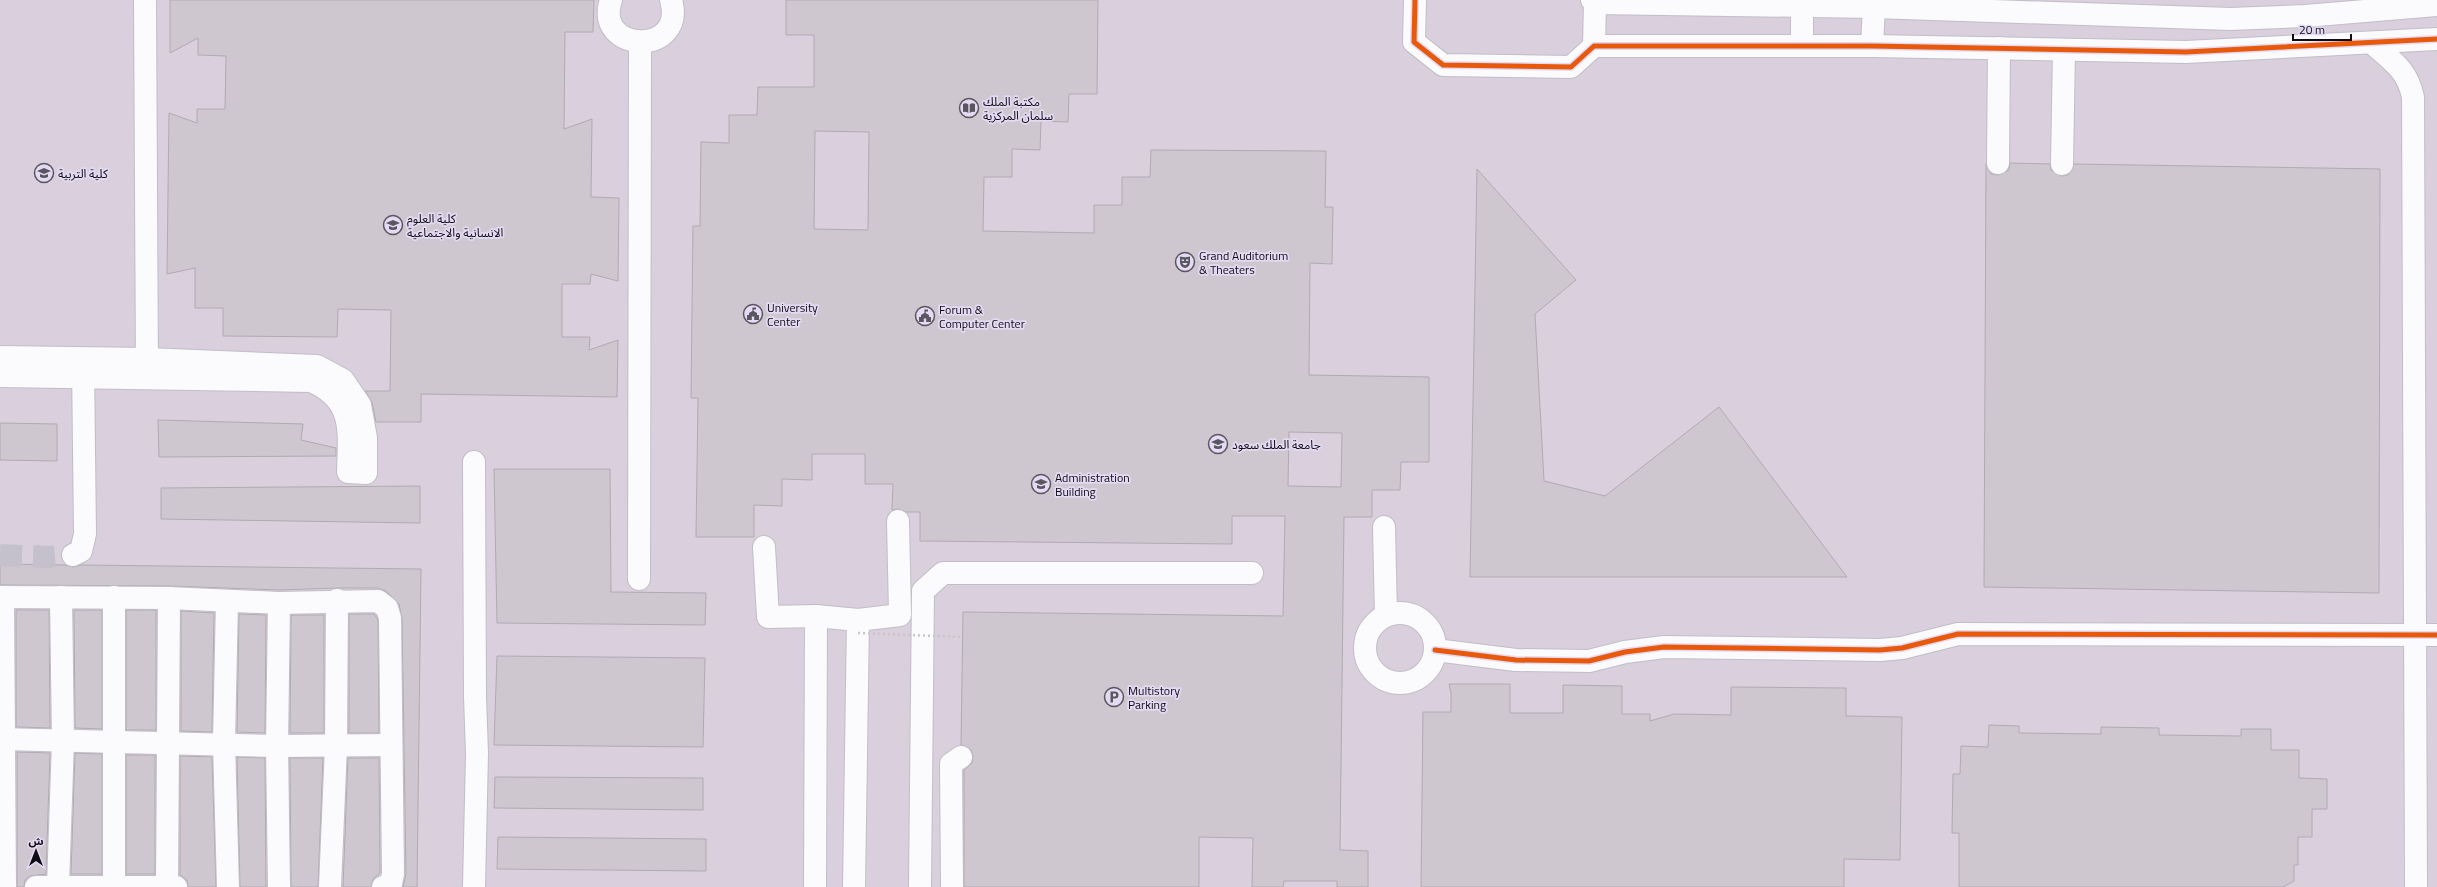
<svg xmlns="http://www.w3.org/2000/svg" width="2437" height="887" viewBox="0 0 2437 887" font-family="'Titillium Web','Noto Sans Arabic',sans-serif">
	<rect width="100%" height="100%" fill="#e4e0ed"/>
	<rect fill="#dacfdd" x="0" y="0" width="2437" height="887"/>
	<g fill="#cec7cf" stroke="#b0aab2" fill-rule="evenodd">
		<polygon points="170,0 594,0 593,32 565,32 564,129 592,119 591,197 619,198 618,281 591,274 590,284 562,284 562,337 590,337 589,350 618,340 617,397 421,394 421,422 376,422 372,402 365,391 390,391 391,310 338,309 337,337 223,336 223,308 195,308 195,268 167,274 169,113 197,123 197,109 225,109 226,56 198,55 198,38 170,53"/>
		<path d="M786,0H1098L1097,94H1069L1068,122L1041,121L1040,150L1012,149V177H984L983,231L1094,233V205H1122V177H1150L1151,150L1326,151L1325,207H1333L1332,264L1310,263L1309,375L1429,377V462H1401L1400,490H1372V517H1344L1340,850L1368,851V887H1337V881H1284L1283,887H1252L1253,838L1199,837V887H964V770L972,763L973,756L971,750L961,745L963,612L1283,616L1285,516H1232V544L920,541V512H906L898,509L892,510L893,484H865V454H812V480L782,479V506L754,505V537H696L698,398H691L693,226H700L701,142L729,143V115H757L758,87H814V35H786ZM815,131L869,132L868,230L814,229ZM1289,432L1342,433L1341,487L1288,486Z"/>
		<polygon points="2010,163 2050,164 2051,170 2061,176 2068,175 2074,164 2380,169 2379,593 1984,587 1986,164 1991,174 1998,175 2009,170"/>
		<polygon points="1477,169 1576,280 1535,314 1544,481 1605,496 1719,407 1847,577 1470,577"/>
		<polygon points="158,420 303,424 301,440 336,448 336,456 159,457"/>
		<polygon points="0,423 57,424 57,461 0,460"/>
		<polygon points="494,469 610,469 611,592 706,593 705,625 497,623"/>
		<polygon points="420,486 420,523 161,519 161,488"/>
		<polygon points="0,564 66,565 73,567 81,565 421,569 417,887 403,887 406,874 402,618 399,604 386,591 378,588 337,588 279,590 169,586 0,585"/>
		<polygon points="16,610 49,610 50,728 16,727"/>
		<polygon points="74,610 102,610 102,729 75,728"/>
		<rect x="126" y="610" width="30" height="120"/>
		<polygon points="181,611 214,613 212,732 181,731"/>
		<polygon points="239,614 266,615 265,733 237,732"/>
		<polygon points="349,614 374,614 378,620 379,733 349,733"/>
		<polygon points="291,615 324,615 324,733 290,733"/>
		<polygon points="497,656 705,658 703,747 494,745"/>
		<polygon points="1449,684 1510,684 1510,713 1563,713 1563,685 1622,686 1622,714 1650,714 1650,721 1674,714 1731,715 1731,687 1846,688 1846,716 1902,717 1900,860 1844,859 1844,887 1421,887 1423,712 1451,712 1451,693"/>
		<polygon points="1989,725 2019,726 2019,733 2101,734 2101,727 2159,728 2159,735 2241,736 2241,729 2271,729 2271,750 2299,750 2299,778 2327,779 2327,809 2312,809 2312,837 2298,837 2298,865 2294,865 2294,881 2283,887 1959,887 1959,833 1952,833 1953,774 1960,774 1961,746 1988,747"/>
		<polygon points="17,752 50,753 46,874 30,876 25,880 24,887 17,887"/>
		<polygon points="75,753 102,754 102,874 71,874"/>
		<rect x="126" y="755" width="29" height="119"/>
		<polygon points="180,756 212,757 216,887 188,887 187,880 180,875"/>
		<polygon points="237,757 265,758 266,887 240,887"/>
		<polygon points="290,758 323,758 318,887 291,887"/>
		<polygon points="348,758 379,758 380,873 373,879 371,887 343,887"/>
		<polygon points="495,777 703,778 703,810 494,808"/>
		<polygon points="498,837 706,839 706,871 497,869"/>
	</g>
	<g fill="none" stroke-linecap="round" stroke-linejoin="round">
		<polyline stroke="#c4c0cc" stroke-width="22" stroke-dasharray="22 11" stroke-linecap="butt" points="0,555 49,557 73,555"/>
		<g stroke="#c1bec8" stroke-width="24">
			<g id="minor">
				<polyline points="145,0 147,374"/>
				<path d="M611,0C593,53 687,57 671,0"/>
				<polyline points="1415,0 1414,42 1443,65 1571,67 1594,46 1872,46 2186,52 2437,39"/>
				<polyline points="1592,0 1595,3 1594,46"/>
				<polyline points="1595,3 1874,7 2230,19 2305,16 2437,5"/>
				<path d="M2372,43C2392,61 2407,69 2413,97L2416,887"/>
				<polyline points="1802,46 1802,7"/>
				<polyline points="1872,46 1874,7"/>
				<polyline points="1998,163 1999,48"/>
				<polyline points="2062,164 2064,50"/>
				<path d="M0,357L147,359L317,366L343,380L360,405L366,438V473L348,472C349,432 355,400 311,381L0,376"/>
				<polyline points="1384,527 1386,615"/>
				<polyline points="764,547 768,617 816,616 858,620 900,615 898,521"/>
				<polyline points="73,555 81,551 85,534 83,363"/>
				<polyline points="639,579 640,42"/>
				<polyline points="0,597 169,598 279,603 378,601 387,608 390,618 393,874 391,884 383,887"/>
				<polyline points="3,597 5,887"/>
				<polyline points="227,601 224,743 228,887"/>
				<circle cx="1400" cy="648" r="35"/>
				<polyline points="1435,650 1516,660 1589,661 1625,652 1664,647 1880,650 1902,648 1958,634 2437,635"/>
				<polyline points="0,739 277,746 391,745"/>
				<polyline points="58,886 63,741 61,597"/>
				<polyline points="114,886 114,597"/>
				<polyline points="36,887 176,887"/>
				<polyline points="167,887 169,598"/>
				<polyline points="279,887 277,746 279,603"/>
				<polyline points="330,887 336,746 337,600"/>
				<polyline points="474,887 477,754 475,696 474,462"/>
				<polyline points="815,887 816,616"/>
				<polyline points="854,887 858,620"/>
				<polyline points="920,887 923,591 943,573 1252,573"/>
				<polyline points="952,887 951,764 961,757"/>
			</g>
		</g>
		<use href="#minor" stroke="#fbfafc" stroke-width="22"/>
		<polyline stroke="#c7c6c9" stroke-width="2.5" stroke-dasharray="2 3" stroke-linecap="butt" points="858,633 962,637"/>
		<g stroke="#e3daf3" stroke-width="8">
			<g id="cycleway">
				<polyline points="1415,0 1414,42 1443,65 1571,67 1594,46 1872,46 2186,52 2437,39"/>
				<polyline points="1435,650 1516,660 1589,661 1625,652 1664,647 1880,650 1902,648 1958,634 2437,635"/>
			</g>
		</g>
		<use href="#cycleway" stroke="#e8590c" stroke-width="5"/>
	</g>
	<defs>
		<g id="library-ring" transform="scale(1)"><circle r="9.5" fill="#e3daf3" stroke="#5a5660" stroke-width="1.5"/><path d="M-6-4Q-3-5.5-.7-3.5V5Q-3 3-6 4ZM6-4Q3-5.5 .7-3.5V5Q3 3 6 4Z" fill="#5a5660"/></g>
		<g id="university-ring" transform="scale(1)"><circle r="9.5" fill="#e3daf3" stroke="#5a5660" stroke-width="1.5"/><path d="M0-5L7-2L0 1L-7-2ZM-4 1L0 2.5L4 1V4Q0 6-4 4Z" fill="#5a5660"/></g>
		<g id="theatre-ring" transform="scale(1)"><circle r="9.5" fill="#e3daf3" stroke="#5a5660" stroke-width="1.5"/><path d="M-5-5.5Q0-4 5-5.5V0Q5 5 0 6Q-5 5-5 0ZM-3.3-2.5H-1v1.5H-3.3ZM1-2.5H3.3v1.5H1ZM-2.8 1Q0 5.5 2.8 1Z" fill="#5a5660"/></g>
		<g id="civic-ring" transform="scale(1)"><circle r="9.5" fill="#e3daf3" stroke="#5a5660" stroke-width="1.5"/><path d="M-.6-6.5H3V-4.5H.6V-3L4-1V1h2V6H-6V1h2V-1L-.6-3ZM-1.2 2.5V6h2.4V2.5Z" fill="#5a5660"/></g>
		<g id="parking-ring" transform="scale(1)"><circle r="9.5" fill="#e3daf3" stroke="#5a5660" stroke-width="1.5"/><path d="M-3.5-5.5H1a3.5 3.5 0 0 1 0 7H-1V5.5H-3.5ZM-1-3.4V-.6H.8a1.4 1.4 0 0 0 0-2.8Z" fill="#5a5660"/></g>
	</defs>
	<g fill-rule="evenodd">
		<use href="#library-ring" x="969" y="108"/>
		<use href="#university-ring" x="44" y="173"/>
		<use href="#university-ring" x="393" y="225"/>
		<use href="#theatre-ring" x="1185" y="262"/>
		<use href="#civic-ring" x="753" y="314"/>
		<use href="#civic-ring" x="925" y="316"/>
		<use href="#university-ring" x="1218" y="444"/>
		<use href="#university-ring" x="1041" y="484"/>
		<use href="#parking-ring" x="1114" y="697"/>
	</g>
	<g text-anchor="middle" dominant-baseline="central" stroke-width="3.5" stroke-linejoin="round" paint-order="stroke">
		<g font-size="12" fill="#0f0c14" stroke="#e3daf3" text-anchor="start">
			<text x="983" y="101">مكتبة الملك<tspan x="983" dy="14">سلمان المركزية</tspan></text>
			<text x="58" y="173">كلية التربية</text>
			<text x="407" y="218">كلية العلوم<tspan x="407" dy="14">الانسانية والاجتماعية</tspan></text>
			<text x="1199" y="255">Grand Auditorium<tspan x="1199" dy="14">&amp; Theaters</tspan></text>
			<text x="767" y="307">University<tspan x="767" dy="14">Center</tspan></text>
			<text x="939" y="309">Forum &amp;<tspan x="939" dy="14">Computer Center</tspan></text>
			<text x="1232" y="444">جامعة الملك سعود</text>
			<text x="1055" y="477">Administration<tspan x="1055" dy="14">Building</tspan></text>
			<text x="1128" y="690">Multistory<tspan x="1128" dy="14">Parking</tspan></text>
		</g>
	</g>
	<g transform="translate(36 851)" stroke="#e3daf3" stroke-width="3" paint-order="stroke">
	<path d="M0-3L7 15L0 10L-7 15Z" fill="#0f0c14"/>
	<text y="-6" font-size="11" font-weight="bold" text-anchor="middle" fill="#0f0c14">ش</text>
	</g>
	<path d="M2293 34v6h58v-6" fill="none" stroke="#0f0c14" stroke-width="2"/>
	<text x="2299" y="34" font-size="12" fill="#0f0c14" stroke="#e3daf3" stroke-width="3" paint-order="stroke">20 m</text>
</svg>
